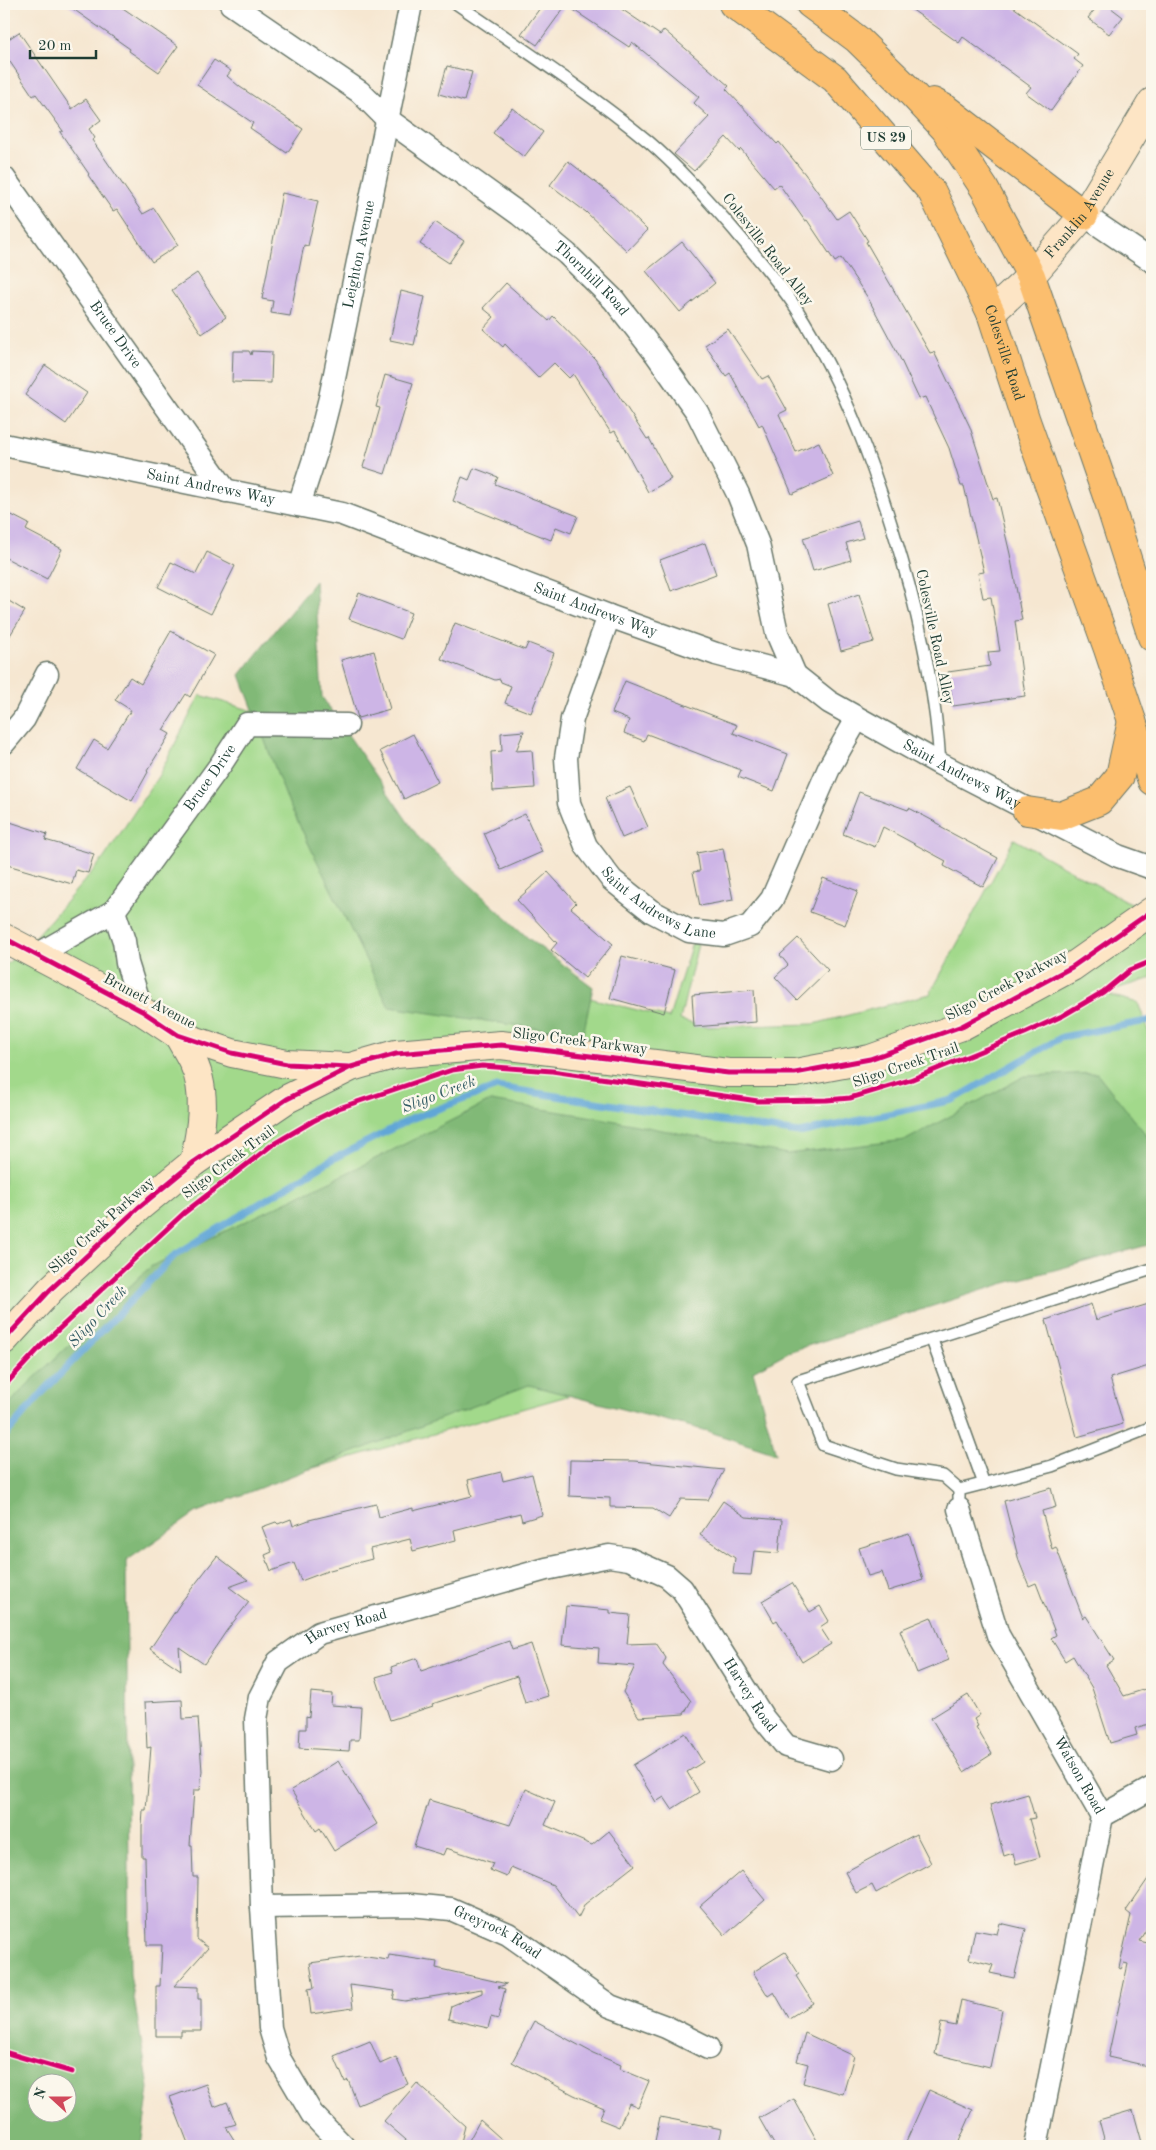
<svg xmlns="http://www.w3.org/2000/svg" width="1156" height="2150" viewBox="0 0 1156 2150" font-family="'Old Standard TT',serif">
	<rect width="100%" height="100%" fill="#fbf7ec"/>
	<filter id="ink" filterUnits="userSpaceOnUse"><feTurbulence type="fractalNoise" baseFrequency=".02" numOctaves="2"/><feDisplacementMap in="SourceGraphic" scale="10" xChannelSelector="R" yChannelSelector="G"/><feConvolveMatrix kernelMatrix="1 2 1 2 8 2 1 2 1" color-interpolation-filters="sRGB"/></filter>
	<filter id="wash" filterUnits="userSpaceOnUse"><feTurbulence type="fractalNoise" baseFrequency=".0096" numOctaves="4" result="noise"/><feDisplacementMap in="SourceGraphic" scale="20" xChannelSelector="R" yChannelSelector="G"/><feGaussianBlur stdDeviation="1.12" result="paint"/><feColorMatrix in="noise" values="0 0 0 0 0 0 0 0 0 0 0 0 0 0 0 0 0 1.4 0 .05"/><feComposite in="paint" operator="in"/></filter>
	<g filter="url(#wash)">
		<rect width="100%" height="100%" fill="#f6e7d1"/>
		<path fill="#a2d98b" stroke="#608b60" fill-rule="evenodd" d="M200,695L336,736L450,895L570,993L669,1018L692,943L698,944L680,1020L705,1027L814,1024L930,994L1014,839L1122,899L1146,909L1152,927V978L1102,993L1138,1003L1152,1041V1230L99,1529L115,2146H4V967L39,933L104,858L159,775ZM38,2082H68V2112H38Z"/>
		<g fill="#81b977" stroke="#507b56" fill-rule="evenodd">
			<polygon points="315,581 322,697 419,838 528,938 593,987 583,1035 389,1007 288,802 240,675"/>
			<path d="M1097,1073L1152,1142V1244L1002,1284L788,1352L753,1371L776,1454L707,1431L529,1385L197,1512L126,1561L130,1974L149,2088L141,2146H4V1410L23,1389L150,1267L345,1174L490,1101L600,1118L787,1154L906,1140L1025,1076ZM38,2082H68V2112H38Z"/>
		</g>
		<g fill="none" stroke-linecap="round" stroke-linejoin="round">
			<polyline stroke="#61a6d7" stroke-width="7" points="4,1437 43,1392 175,1255 331,1160 411,1119 497,1087 799,1133 953,1100 1062,1037 1152,1020"/>
		</g>
		<g id="blocks">
			<g fill="#cdb5e6">
				<polygon points="66,4 117,4 178,46 159,72 129,51 130,49"/>
				<polygon points="543,4 614,4 660,35 664,30 729,86 726,89 777,144 779,142 805,174 837,219 849,211 868,241 866,242 930,353 934,352 970,427 993,499 997,498 1010,554 1022,620 1015,621 1025,696 953,706 948,672 990,666 988,652 1000,651 991,597 983,598 978,573 984,572 964,486 961,486 949,448 925,397 919,399 899,356 868,298 841,258 835,262 807,220 805,221 779,184 774,188 741,149 739,151 726,137 694,171 674,154 709,117 694,103 699,97 632,42 629,47 566,5 537,45 521,34"/>
				<polygon points="904,4 1009,4 1078,54 1074,59 1083,66 1051,111 1026,93 1031,87 963,37 959,43"/>
				<polygon points="1099,4 1106,4 1123,17 1109,34 1088,18"/>
				<polygon points="19,32 72,109 86,99 101,120 89,129 95,138 92,140 143,214 154,208 178,245 152,262 117,209 113,211 88,175 89,174 60,132 63,131 36,94 33,96 4,53 4,42"/>
				<polygon points="214,60 231,71 227,76 240,87 303,129 287,153 250,128 253,123 197,85"/>
				<polygon points="447,66 472,72 464,101 439,94"/>
				<polygon points="512,108 543,132 524,157 493,133"/>
				<polygon points="568,161 608,192 647,230 627,251 586,212 550,185"/>
				<polygon points="282,193 318,201 308,246 304,245 290,316 271,313 273,301 262,299"/>
				<polygon points="435,222 464,241 449,263 420,244"/>
				<polygon points="682,242 715,283 680,312 646,271"/>
				<polygon points="197,273 226,317 202,334 172,290"/>
				<polygon points="506,283 549,321 553,316 595,359 647,439 649,438 671,479 648,492 615,431 611,433 573,374 569,378 554,363 538,378 505,344 503,347 483,329 494,317 483,308"/>
				<polygon points="401,291 425,297 414,345 390,340"/>
				<polygon points="728,329 762,379 768,376 787,410 779,414 796,452 819,442 833,476 792,494 762,424 759,426 730,373 726,376 705,345"/>
				<polygon points="233,351 249,351 251,355 252,351 272,352 271,383 232,382"/>
				<polygon points="45,365 87,393 66,424 25,395"/>
				<polygon points="385,375 413,383 385,474 363,467 380,408 376,407"/>
				<polygon points="474,468 498,477 495,484 578,516 571,533 556,527 551,540 453,501 462,477 469,480"/>
				<polygon points="4,511 29,524 26,530 62,549 47,579 4,557"/>
				<polygon points="858,521 863,538 846,543 851,560 813,571 803,538"/>
				<polygon points="705,543 716,574 671,591 660,560"/>
				<polygon points="207,552 235,566 211,614 158,587 171,562 196,574"/>
				<polygon points="359,593 411,613 401,639 349,619"/>
				<polygon points="859,594 874,642 841,651 828,604"/>
				<polygon points="4,598 25,611 4,645"/>
				<polygon points="455,623 525,650 528,643 554,653 531,713 505,703 511,686 501,682 500,679 495,680 441,659"/>
				<polygon points="171,631 214,655 190,697 186,694 163,730 170,734 147,771 148,772 132,801 77,769 94,740 107,748 131,710 115,700 130,677 141,684"/>
				<polygon points="374,651 390,709 358,718 341,660"/>
				<polygon points="625,681 737,725 733,733 788,754 774,791 738,777 741,770 647,734 644,741 624,733 629,720 612,713"/>
				<polygon points="524,731 516,751 532,750 535,788 493,791 491,752 502,751 501,733"/>
				<polygon points="413,734 438,782 404,799 380,751"/>
				<polygon points="630,787 648,827 622,838 605,798"/>
				<polygon points="859,792 908,810 909,808 941,825 940,827 998,858 983,887 944,866 946,861 883,827 875,847 843,834"/>
				<polygon points="525,814 542,852 501,870 484,833"/>
				<polygon points="4,820 47,834 45,840 94,854 88,873 76,870 72,884 4,864"/>
				<polygon points="723,848 733,900 700,906 693,872 700,871 697,853"/>
				<polygon points="548,872 576,903 571,908 613,944 585,978 551,950 557,943 517,900"/>
				<polygon points="823,878 858,891 845,925 810,912"/>
				<polygon points="798,938 828,970 797,1000 775,977 788,965 780,955"/>
				<polygon points="622,956 675,970 664,1013 610,998"/>
				<polygon points="754,990 756,1022 694,1027 692,995"/>
				<polygon points="1152,1303 1152,1365 1110,1378 1123,1424 1077,1437 1046,1320 1091,1304 1096,1320"/>
				<polygon points="570,1460 634,1461 724,1470 708,1500 681,1499 669,1518 653,1508 610,1507 610,1498 569,1496"/>
				<polygon points="501,1472 503,1481 532,1474 542,1515 522,1521 520,1513 454,1530 456,1540 413,1551 410,1539 370,1549 372,1559 330,1570 301,1581 294,1563 271,1571 265,1555 272,1552 262,1527 276,1522 278,1524 291,1519 293,1526 309,1520 376,1504 379,1517 413,1508 413,1511 472,1496 468,1480"/>
				<polygon points="1051,1488 1056,1507 1042,1511 1052,1549 1056,1547 1083,1618 1086,1616 1114,1660 1106,1665 1124,1696 1152,1687 1152,1723 1135,1728 1137,1735 1110,1743 1092,1688 1073,1656 1065,1661 1051,1638 1056,1635 1036,1583 1029,1586 1019,1561 1004,1501"/>
				<polygon points="723,1501 746,1517 782,1520 779,1553 754,1551 751,1575 733,1574 735,1558 700,1535"/>
				<polygon points="909,1533 923,1580 888,1591 882,1572 868,1576 859,1548"/>
				<polygon points="217,1556 248,1580 229,1587 249,1602 227,1630 204,1664 179,1647 181,1670 150,1649 182,1601"/>
				<polygon points="792,1583 810,1612 820,1606 829,1621 820,1627 831,1644 802,1662 777,1620 774,1622 762,1601"/>
				<polygon points="566,1606 610,1610 610,1613 630,1615 627,1644 656,1643 666,1658 663,1665 691,1701 684,1714 639,1717 623,1692 635,1666 598,1663 599,1648 562,1645"/>
				<polygon points="931,1617 949,1660 917,1673 900,1630"/>
				<polygon points="509,1641 512,1650 531,1644 548,1696 525,1703 517,1676 432,1704 433,1706 390,1720 376,1677 393,1672 391,1667 417,1658 421,1671"/>
				<polygon points="311,1692 332,1694 331,1705 361,1707 359,1740 350,1740 349,1751 299,1748 300,1729 306,1729 306,1716 309,1717"/>
				<polygon points="968,1695 980,1715 974,1719 978,1726 976,1727 992,1754 964,1772 931,1718"/>
				<polygon points="182,1700 183,1719 198,1718 202,1771 200,1790 194,1790 190,1845 192,1845 193,1877 198,1877 197,1939 208,1948 174,1986 198,1987 198,1999 201,1999 201,2031 181,2031 181,2036 156,2036 156,1986 160,1986 162,1945 147,1945 145,1857 142,1857 142,1827 143,1810 146,1810 151,1747 147,1748 145,1702"/>
				<polygon points="685,1733 703,1762 687,1772 699,1792 672,1809 664,1797 656,1802 633,1765"/>
				<polygon points="338,1761 377,1824 334,1851 320,1828 316,1831 291,1790"/>
				<polygon points="526,1789 555,1802 545,1825 592,1845 609,1831 635,1865 585,1904 578,1918 553,1885 511,1867 507,1877 490,1870 493,1863 446,1848 443,1855 414,1846 429,1800 510,1825"/>
				<polygon points="1028,1794 1035,1818 1029,1819 1040,1857 1016,1864 1013,1853 1004,1856 990,1805"/>
				<polygon points="916,1834 931,1863 876,1893 872,1885 856,1893 845,1872"/>
				<polygon points="741,1871 765,1900 725,1935 700,1906"/>
				<polygon points="1152,1873 1152,1920 1139,1941 1152,1944 1152,2067 1108,2057 1128,1964 1124,1963 1121,1969 1119,1968 1131,1915 1126,1911"/>
				<polygon points="1000,1923 1026,1929 1014,1978 990,1973 993,1965 969,1959 975,1930 997,1934"/>
				<polygon points="785,1952 799,1974 796,1976 813,2003 789,2018 774,1992 768,1996 753,1972"/>
				<polygon points="389,1955 437,1962 436,1968 507,1984 498,1987 505,1989 498,2019 491,2017 488,2028 448,2019 451,2006 482,1993 482,1989 405,2001 393,1999 395,1991 350,1985 353,2008 311,2014 308,1989 314,1988 310,1963 360,1956 388,1960"/>
				<polygon points="961,2000 1002,2010 990,2067 935,2054 941,2023 956,2026"/>
				<polygon points="534,2021 593,2053 621,2065 620,2069 649,2081 638,2107 629,2103 619,2127 599,2119 604,2108 574,2095 512,2062"/>
				<polygon points="805,2033 854,2056 843,2094 803,2083 808,2064 797,2061"/>
				<polygon points="370,2041 380,2064 396,2057 408,2084 358,2105 348,2080 345,2082 334,2056"/>
				<polygon points="417,2083 465,2126 460,2146 413,2146 384,2121"/>
				<polygon points="206,2084 214,2107 227,2102 236,2124 226,2127 238,2146 189,2146 170,2097"/>
				<polygon points="929,2090 973,2110 957,2146 904,2146"/>
				<polygon points="794,2099 820,2146 775,2146 759,2118"/>
				<polygon points="1133,2110 1143,2146 1106,2146 1099,2120"/>
				<polygon points="660,2117 722,2129 718,2146 654,2146"/>
				<polygon points="480,2120 509,2146 466,2146"/>
			</g>
		</g>
	</g>
	<g filter="url(#ink)">
		<use href="#blocks" fill-opacity="0" stroke="#6a786b" stroke-width="1"/>
		<g fill="none" stroke-linecap="round" stroke-linejoin="round">
			<g stroke="#6a786b" stroke-width="14">
				<g id="lane">
					<path d="M457,4C521,48 589,92 649,142C677,166 703,195 728,223C751,250 776,278 796,308C846,386 876,471 902,560C921,626 936,695 940,764"/>
					<polyline points="932,1340 984,1484"/>
					<polyline points="959,1490 943,1476 896,1469 823,1445 798,1381 1152,1269"/>
					<polyline points="959,1498 959,1490 1052,1466 1152,1427"/>
				</g>
			</g>
			<g stroke="#6a786b" stroke-width="25">
				<g id="street">
					<path id="s1" d="M231,4L360,92L387,119L519,214L567,254L614,300L656,354L697,412L738,494L758,544L777,633L795,675"/>
					<path id="s2" d="M4,178L226,491"/>
					<polyline points="1084,215 1152,261"/>
					<path id="s3" d="M4,445L342,514L609,616L716,654L795,675L829,702L940,764L1118,856L1152,868"/>
					<path id="s4" d="M299,505L316,453L330,398L411,4"/>
					<path id="s5" d="M609,616L572,719L566,758L569,803L586,846L612,880L651,911L689,931L724,935L750,926L772,899L830,766L857,719"/>
					<polyline points="4,743 24,719 47,674"/>
					<polyline points="114,911 124,941 127,963 142,1011"/>
					<path id="s6" d="M35,956L114,911L221,764L247,724L347,725"/>
					<path id="s7" d="M959,1509L998,1635L1102,1816L1036,2146"/>
					<polyline points="1102,1816 1152,1788"/>
					<path id="s8" d="M262,1907L411,1905L451,1909L508,1934L610,2006L666,2027L708,2048"/>
					<path id="s9" d="M343,2146L312,2114L279,2058L270,2028L262,1907L256,1719L260,1697L278,1662L319,1633L546,1569L609,1556L629,1559L667,1576L682,1589L764,1719L786,1746L831,1759"/>
				</g>
			</g>
			<g stroke="#6a786b" stroke-width="30">
				<g id="secondary">
					<path id="s10" d="M991,313L1031,276L1084,215L1152,102"/>
					<polyline points="4,938 142,1011 178,1035 232,1053 287,1064 347,1067"/>
					<path d="M178,1035C183,1044 189,1053 193,1062C208,1093 201,1131 194,1162"/>
					<polyline points="4,1340 51,1289 138,1208 194,1162 287,1099 351,1067 396,1054 501,1045 728,1073 795,1073 870,1059 962,1026 1072,967 1152,911"/>
				</g>
			</g>
			<g stroke="#6a786b" stroke-width="30">
				<g id="highway">
					<path id="s11" d="M733,4L835,79L932,192L991,313L1026,421L1108,649L1152,781"/>
					<polyline points="810,4 857,39 905,86 945,129 984,188 1031,276 1109,502 1152,637"/>
					<polyline points="933,102 946,109 1084,215"/>
					<polyline points="1027,811 1061,816 1099,801 1120,776 1132,721"/>
				</g>
			</g>
			<use href="#lane" stroke="#fff" stroke-width="11"/>
			<use href="#street" stroke="#fff" stroke-width="22"/>
			<use href="#secondary" stroke="#fde5c5" stroke-width="28"/>
			<use href="#highway" stroke="#fbbe6e" stroke-width="28"/>
			<g stroke="#fbf7ec" stroke-width="8">
				<g id="cycleway">
					<polyline points="4,938 142,1011 178,1035 232,1053 287,1064 349,1067"/>
					<polyline points="4,1340 51,1289 138,1208 194,1162 287,1099 351,1067 396,1054 501,1045 728,1073 795,1073 870,1059 962,1026 1072,967 1152,911"/>
					<polyline points="4,1386 45,1342 184,1213 272,1145 313,1121 339,1108 452,1070 482,1066 552,1071 758,1101 827,1100 850,1098 910,1080 1025,1033 1062,1016 1103,992 1130,970 1152,961"/>
					<polyline points="4,2052 72,2072"/>
				</g>
			</g>
			<use href="#cycleway" stroke="#d6006c" stroke-width="5"/>
		</g>
	</g>
	<g text-anchor="middle" dominant-baseline="central" stroke-width="5" stroke-linejoin="round" paint-order="stroke">
		<rect fill="#fbf7ec" stroke="#61756b" stroke-width="1" x="861" y="126.5" width="50" height="23" rx="4"/>
		<g font-size="14" font-weight="bold" fill="#1f3d34">
			<text x="886" y="138">US 29</text>
		</g>
		<g font-size="15" fill="#1f3d34" stroke="#fbf7ec">
			<text stroke="none"><textPath href="#s10" startOffset="134">Franklin Avenue</textPath></text>
			<text transform="translate(767 250) rotate(52)">Colesville Road Alley</text>
			<text stroke="none"><textPath href="#s4" startOffset="258">Leighton Avenue</textPath></text>
			<text stroke="none"><textPath href="#s1" startOffset="454">Thornhill Road</textPath></text>
			<text stroke="none"><textPath href="#s2" startOffset="192">Bruce Drive</textPath></text>
			<text stroke="none"><textPath href="#s11" startOffset="452">Colesville Road</textPath></text>
			<text stroke="none"><textPath href="#s3" startOffset="211">Saint Andrews Way</textPath></text>
			<text stroke="none"><textPath href="#s3" startOffset="616">Saint Andrews Way</textPath></text>
			<text transform="translate(934 637) rotate(78)">Colesville Road Alley</text>
			<text stroke="none"><textPath href="#s3" startOffset="1021">Saint Andrews Way</textPath></text>
			<text stroke="none"><textPath href="#s6" startOffset="255">Bruce Drive</textPath></text>
			<text stroke="none"><textPath href="#s5" startOffset="336">Saint Andrews Lane</textPath></text>
			<text transform="translate(1007 986) rotate(-28)">Sligo Creek Parkway</text>
			<text transform="translate(149 1002) rotate(28)">Brunett Avenue</text>
			<text transform="translate(580 1042) rotate(7)">Sligo Creek Parkway</text>
			<text transform="translate(906 1066) rotate(-19)">Sligo Creek Trail</text>
			<text transform="translate(229 1163) rotate(-37)">Sligo Creek Trail</text>
			<text transform="translate(102 1226) rotate(-42)">Sligo Creek Parkway</text>
			<text stroke="none"><textPath href="#s9" startOffset="590">Harvey Road</textPath></text>
			<text stroke="none"><textPath href="#s9" startOffset="1070">Harvey Road</textPath></text>
			<text stroke="none"><textPath href="#s7" startOffset="294">Watson Road</textPath></text>
			<text stroke="none"><textPath href="#s8" startOffset="241">Greyrock Road</textPath></text>
		</g>
		<g font-size="16" font-style="italic" fill="#335c65" stroke="#fbf7ec">
			<text transform="translate(439 1095) rotate(-21)">Sligo Creek</text>
			<text transform="translate(98 1317) rotate(-47)">Sligo Creek</text>
		</g>
	</g>
	<rect width="1156" height="2150" fill="none" stroke="#fbf7ec" stroke-width="20"/>
	<g transform="translate(52 2098) rotate(291)"><circle r="24" fill="#fbf7ec" stroke="#a3ada2"/>
	<path d="M0-4L9 19L0 12L-9 19Z" fill="#d1495b"/>
	<text y="-8" font-size="14" font-weight="bold" text-anchor="middle" fill="#1f3d34">N</text>
	</g>
	<path d="M30 50v8h66v-8" fill="none" stroke="#1f3d34" stroke-width="2.5"/>
	<text x="38" y="50" font-size="15" fill="#1f3d34" stroke="#fbf7ec" stroke-width="4" paint-order="stroke">20 m</text>
</svg>
